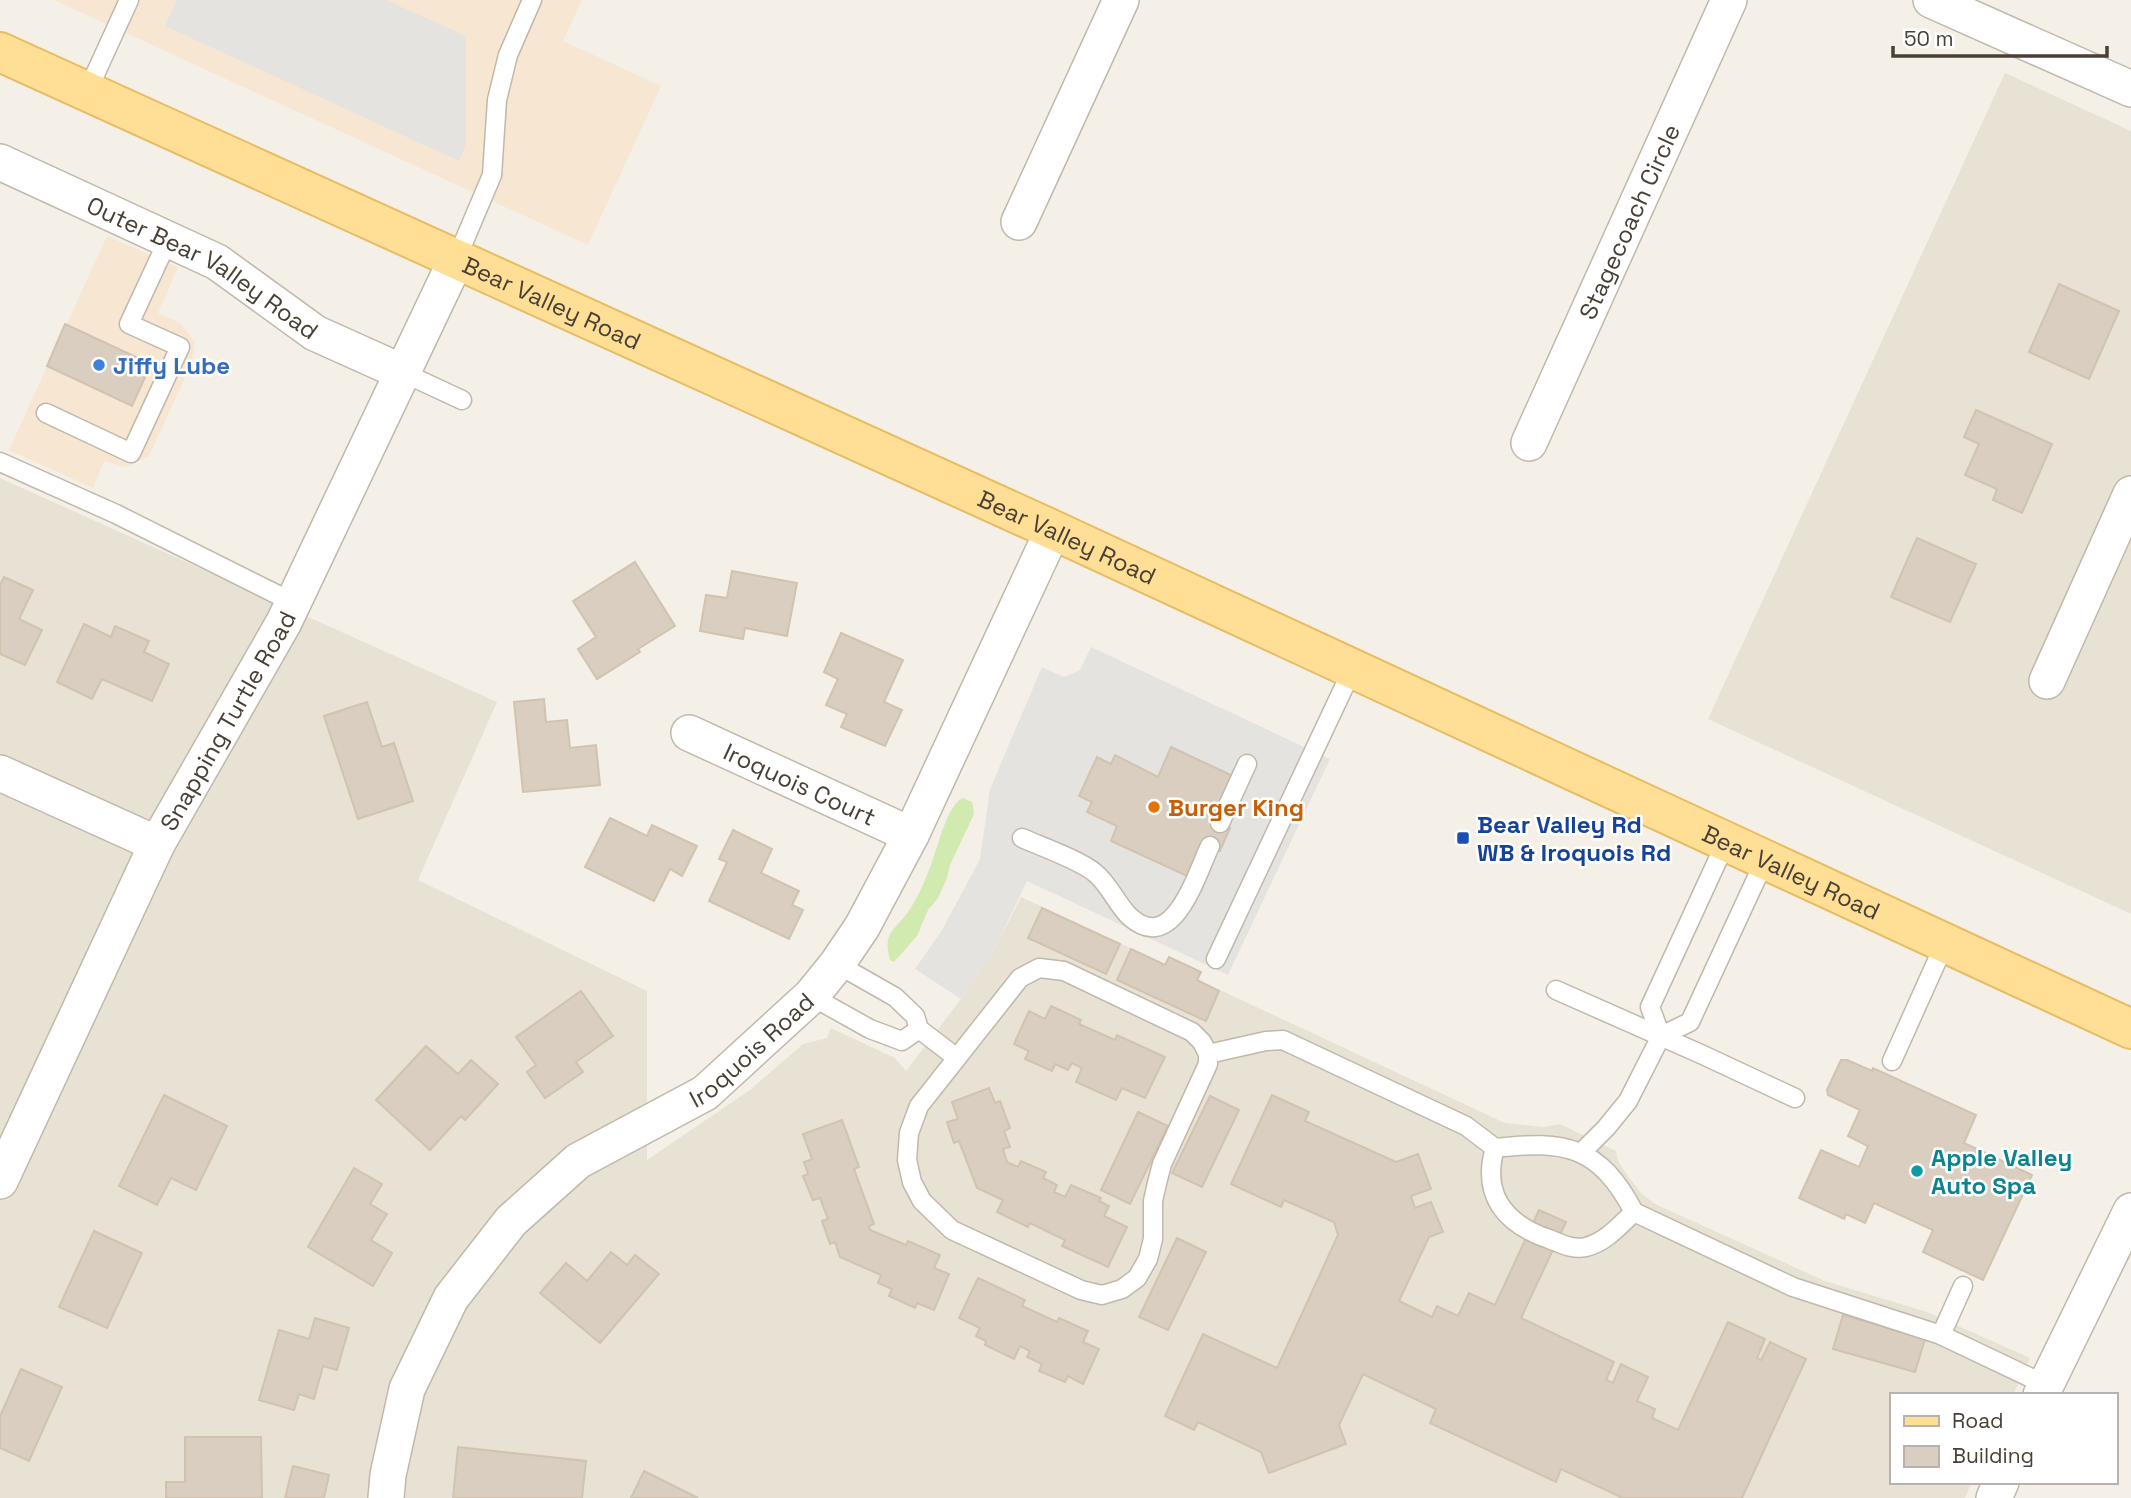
<svg xmlns="http://www.w3.org/2000/svg" width="2131" height="1498" viewBox="0 0 2131 1498" font-family="'Space Grotesk',sans-serif">
	<rect width="100%" height="100%" fill="#f4f0e8"/>
	<g fill="#e8e2d5">
		<polygon points="2005,73 2131,131 2131,914 1708,719"/>
		<polygon points="0,478 497,702 418,880 647,991 647,1160 750,1090 803,1044 827,1038 831,1028 895,1058 906,1071 961,999 995,948 1021,897 1505,1123 1543,1127 1560,1124 1616,1151 1618,1161 1625,1172 1641,1193 1655,1204 1825,1281 1927,1312 2030,1358 2013,1395 1891,1395 1891,1482 1972,1482 1965,1498 0,1498"/>
	</g>
	<g fill="#f7e6d2">
		<polygon points="54,0 582,0 563,41 661,86 588,245"/>
		<polygon points="107,236 178,267 158,313 180,323 195,342 191,365 149,456 126,467 104,461 93,488 9,450"/>
	</g>
	<path fill="#d1eaaf" d="M963,798L972,802L974,814L950,865L947,878L938,898L928,910L917,936L894,962L890,960C882,930 896,931 910,909C918,897 924,883 929,870C937,852 946,805 963,798Z"/>
	<g fill="#e5e3e0">
		<polygon points="177,0 386,0 466,36 466,145 459,161 165,26"/>
		<polygon points="1091,647 1330,759 1228,975 1027,881 995,948 961,999 915,969 942,930 980,859 990,789 1042,667 1064,677 1080,670"/>
	</g>
	<g fill="#d9cec0" stroke="#d1c3af" stroke-width="2">
		<polygon points="2059,284 2119,311 2089,379 2029,352"/>
		<polygon points="65,324 151,364 132,406 47,366"/>
		<polygon points="1976,410 2052,444 2022,513 1993,500 1997,489 1965,475 1979,444 1964,437"/>
		<polygon points="1917,538 1976,564 1950,622 1891,597"/>
		<polygon points="635,562 675,626 638,649 640,652 597,679 578,649 596,637 573,601"/>
		<polygon points="732,571 797,583 787,636 745,628 743,639 700,631 706,595 727,598"/>
		<polygon points="4,577 33,590 19,619 42,630 25,665 0,654 0,585"/>
		<polygon points="84,624 111,637 115,626 149,641 144,652 169,664 152,701 102,679 92,699 57,682"/>
		<polygon points="841,633 903,660 884,702 902,710 885,746 841,727 847,714 826,705 838,679 824,672"/>
		<polygon points="544,699 546,722 567,720 570,748 596,745 600,785 523,792 514,702"/>
		<polygon points="367,702 382,747 394,743 413,801 358,819 324,716"/>
		<polygon points="1171,747 1233,776 1213,819 1230,828 1220,851 1202,843 1187,876 1111,841 1117,826 1087,812 1092,802 1079,796 1097,757 1111,764 1115,755 1158,777"/>
		<polygon points="610,818 647,836 652,825 697,846 682,876 670,869 654,901 585,867"/>
		<polygon points="733,830 772,849 761,873 799,891 792,905 803,910 789,939 709,901 727,862 719,859"/>
		<polygon points="1042,908 1120,944 1106,974 1028,938"/>
		<polygon points="1131,949 1165,965 1169,957 1201,972 1197,980 1219,991 1206,1021 1117,980"/>
		<polygon points="581,991 613,1036 576,1062 583,1072 545,1098 527,1072 536,1065 516,1037"/>
		<polygon points="1051,1006 1081,1020 1079,1024 1115,1040 1117,1035 1165,1057 1145,1098 1122,1088 1116,1100 1076,1082 1082,1068 1072,1063 1068,1070 1055,1064 1052,1071 1025,1059 1029,1051 1014,1044 1029,1011 1045,1019"/>
		<polygon points="426,1046 458,1074 471,1060 498,1084 465,1120 461,1116 430,1150 376,1100"/>
		<polygon points="1841,1060 1847,1060 1872,1071 1873,1068 1976,1115 1964,1143 2032,1175 1983,1280 1923,1252 1933,1230 1874,1203 1865,1223 1846,1214 1844,1219 1799,1198 1821,1150 1859,1167 1868,1146 1848,1136 1860,1110 1828,1095 1827,1090"/>
		<polygon points="989,1088 995,1103 1000,1101 1010,1128 1004,1131 1010,1147 1003,1149 1007,1162 1018,1167 1021,1161 1046,1172 1043,1178 1057,1185 1054,1192 1065,1197 1071,1185 1101,1198 1099,1201 1109,1206 1104,1216 1127,1227 1108,1267 1062,1246 1065,1240 1030,1223 1028,1227 997,1212 1003,1200 977,1188 959,1141 954,1143 947,1122 958,1119 952,1102"/>
		<polygon points="164,1095 227,1126 196,1190 171,1178 157,1205 119,1186"/>
		<polygon points="1272,1095 1309,1112 1305,1121 1396,1162 1418,1154 1431,1189 1411,1196 1415,1208 1431,1202 1443,1232 1429,1237 1399,1301 1432,1317 1437,1306 1458,1316 1469,1293 1495,1305 1539,1210 1566,1222 1521,1318 1614,1362 1606,1380 1613,1383 1621,1364 1648,1377 1637,1401 1655,1409 1652,1418 1678,1430 1728,1322 1765,1339 1757,1358 1761,1360 1770,1342 1806,1359 1742,1498 1623,1498 1561,1469 1556,1482 1430,1423 1436,1409 1363,1374 1339,1425 1346,1444 1269,1473 1261,1452 1198,1422 1194,1430 1165,1416 1203,1334 1277,1368 1338,1235 1334,1222 1284,1200 1281,1207 1231,1184"/>
		<polygon points="1210,1096 1239,1110 1202,1187 1172,1173"/>
		<polygon points="1138,1112 1168,1126 1130,1204 1101,1190"/>
		<polygon points="842,1120 859,1167 854,1169 874,1224 869,1226 870,1230 906,1245 908,1241 940,1255 934,1268 949,1274 934,1310 917,1303 915,1308 889,1296 892,1289 878,1283 881,1275 840,1257 835,1242 830,1244 822,1221 828,1219 820,1198 813,1200 803,1176 808,1174 804,1162 812,1159 803,1134"/>
		<polygon points="354,1168 382,1184 370,1204 387,1214 371,1240 392,1253 373,1286 308,1247"/>
		<polygon points="94,1231 142,1253 107,1328 59,1307"/>
		<polygon points="1177,1238 1206,1252 1168,1330 1139,1317"/>
		<polygon points="611,1252 627,1265 635,1255 659,1274 600,1343 540,1293 566,1263 587,1281"/>
		<polygon points="978,1278 1025,1300 1022,1306 1057,1322 1059,1318 1088,1331 1083,1342 1099,1349 1083,1384 1068,1376 1065,1382 1039,1371 1042,1364 1027,1357 1030,1351 1020,1346 1014,1359 985,1345 986,1341 976,1336 980,1328 959,1318"/>
		<polygon points="1843,1315 1925,1339 1915,1372 1833,1349"/>
		<polygon points="315,1318 349,1328 337,1370 323,1366 314,1399 299,1394 294,1410 259,1400 279,1330 309,1339"/>
		<polygon points="21,1369 62,1387 29,1461 0,1448 0,1416"/>
		<polygon points="185,1437 261,1437 262,1498 166,1498 166,1482 185,1482"/>
		<polygon points="458,1447 586,1461 582,1498 453,1498"/>
		<polygon points="293,1466 329,1475 324,1498 285,1498"/>
		<polygon points="644,1471 698,1498 631,1498"/>
	</g>
	<g fill="none" stroke-linecap="round" stroke-linejoin="round">
		<g stroke="#c0b8aa" stroke-width="21">
			<g id="service">
				<polyline points="87,92 129,0"/>
				<polyline points="456,260 492,175 497,100 508,55 532,0"/>
				<polyline points="404,373 462,400"/>
				<polyline points="46,413 131,453 180,347 129,324 168,240"/>
				<polyline points="0,462 116,514 294,603"/>
				<polyline points="1220,823 1247,764"/>
				<path d="M1022,838C1040,846 1082,861 1095,873C1109,884 1116,903 1129,916C1173,957 1196,875 1210,846"/>
				<polyline points="1216,959 1353,668"/>
				<polyline points="837,964 895,997 915,1016 919,1029 957,1058"/>
				<polygon points="1039,968 1064,971 1192,1032 1202,1042 1208,1054 1208,1064 1162,1164 1157,1183 1153,1201 1153,1239 1148,1259 1137,1278 1122,1289 1102,1295 1081,1290 952,1230 922,1201 912,1182 907,1160 909,1133 919,1106 1020,978"/>
				<polyline points="1556,990 1703,1055 1795,1098"/>
				<polyline points="811,996 870,1029 902,1041 919,1029"/>
				<polyline points="1661,1036 1650,1007 1726,842"/>
				<path d="M1208,1054L1266,1041L1283,1040L1466,1126L1495,1148C1566,1140 1599,1146 1634,1212L1793,1287L1941,1335L2046,1385"/>
				<polyline points="1892,1061 1945,943"/>
				<path d="M1495,1148C1481,1195 1505,1224 1549,1239C1562,1244 1573,1250 1586,1247C1606,1242 1620,1225 1634,1212"/>
				<polyline points="1582,1152 1606,1128 1628,1101 1661,1036 1690,1022 1765,860"/>
				<polyline points="1941,1335 1963,1286"/>
			</g>
		</g>
		<g stroke="#c0b8aa" stroke-width="38">
			<g id="minor">
				<polyline points="1931,0 2131,89"/>
				<path id="s1" d="M0,162L217,262L315,333L404,373"/>
				<polyline points="1019,222 1121,0"/>
				<path id="s2" d="M1529,443L1729,0"/>
				<polyline points="2047,681 2131,494"/>
				<path id="s3" d="M689,733L911,835"/>
				<polyline points="0,773 157,844"/>
				<path id="s4" d="M0,1181L157,844L284,622L456,260"/>
				<polyline points="2041,1395 2131,1211"/>
				<path id="s5" d="M386,1498L388,1475L407,1389L451,1298L511,1221L578,1161L705,1093L811,996L837,964L862,927L911,835L1053,530"/>
				<polyline points="1994,1498 2001,1482"/>
			</g>
		</g>
		<g stroke="#e8bc62" stroke-width="42">
			<g id="primary">
				<path id="s6" d="M0,52L1053,530L2131,1029"/>
			</g>
		</g>
		<use href="#service" stroke="#fff" stroke-width="18"/>
		<use href="#minor" stroke="#fff" stroke-width="35"/>
		<use href="#primary" stroke="#ffde96" stroke-width="38"/>
	</g>
	<circle fill="#3f7fe0" stroke="#fff" stroke-width="2.5" cx="99" cy="365" r="7"/>
	<circle fill="#e8710a" stroke="#fff" stroke-width="2.5" cx="1154" cy="807" r="7"/>
	<rect fill="#1a4fb4" stroke="#fff" stroke-width="2.5" x="1456" y="831" width="14" height="14" rx="3.5"/>
	<circle fill="#0f9aa8" stroke="#fff" stroke-width="2.5" cx="1917" cy="1171" r="7"/>
	<g text-anchor="middle" dominant-baseline="central" stroke-width="5" stroke-linejoin="round" paint-order="stroke">
		<g font-size="24" fill="#484036" stroke="#fff">
			<text stroke="none"><textPath href="#s2" startOffset="243">Stagecoach Circle</textPath></text>
			<text stroke="none"><textPath href="#s1" startOffset="229">Outer Bear Valley Road</textPath></text>
			<text stroke="none"><textPath href="#s6" startOffset="606">Bear Valley Road</textPath></text>
			<text stroke="none"><textPath href="#s6" startOffset="1172">Bear Valley Road</textPath></text>
			<text stroke="none"><textPath href="#s4" startOffset="514">Snapping Turtle Road</textPath></text>
			<text stroke="none"><textPath href="#s3" startOffset="122">Iroquois Court</textPath></text>
			<text stroke="none"><textPath href="#s6" startOffset="1970">Bear Valley Road</textPath></text>
			<text stroke="none"><textPath href="#s5" startOffset="607">Iroquois Road</textPath></text>
		</g>
		<g font-size="24" font-weight="bold" fill="#366cbe" stroke="#fff" text-anchor="start">
			<text x="113" y="365">Jiffy Lube</text>
		</g>
		<g font-size="24" font-weight="bold" fill="#c56008" stroke="#fff" text-anchor="start">
			<text x="1168" y="807">Burger King</text>
		</g>
		<g font-size="24" font-weight="bold" fill="#164399" stroke="#fff" text-anchor="start">
			<text x="1477" y="824">Bear Valley Rd<tspan x="1477" dy="28">WB &amp; Iroquois Rd</tspan></text>
		</g>
		<g font-size="24" font-weight="bold" fill="#0d838f" stroke="#fff" text-anchor="start">
			<text x="1931" y="1157">Apple Valley<tspan x="1931" dy="28">Auto Spa</tspan></text>
		</g>
	</g>
	<rect x="1890" y="1393" width="228" height="91" fill="#ffffff" stroke="#b6b3af" stroke-width="2"/>
	<rect x="1904" y="1416" width="35" height="10" fill="#ffde96" stroke="#b6b3af" stroke-width="2"/>
	<text x="1952" y="1428" font-size="21" fill="#484036">Road</text>
	<rect x="1904" y="1446" width="35" height="21" fill="#d9cec0" stroke="#b6b3af" stroke-width="2"/>
	<text x="1952" y="1463" font-size="21" fill="#484036">Building</text>
	<path d="M1893 46v10h214v-10" fill="none" stroke="#484036" stroke-width="3.5"/>
	<text x="1904" y="46" font-size="21" fill="#484036" stroke="#ffffff" stroke-width="5" paint-order="stroke">50 m</text>
</svg>
